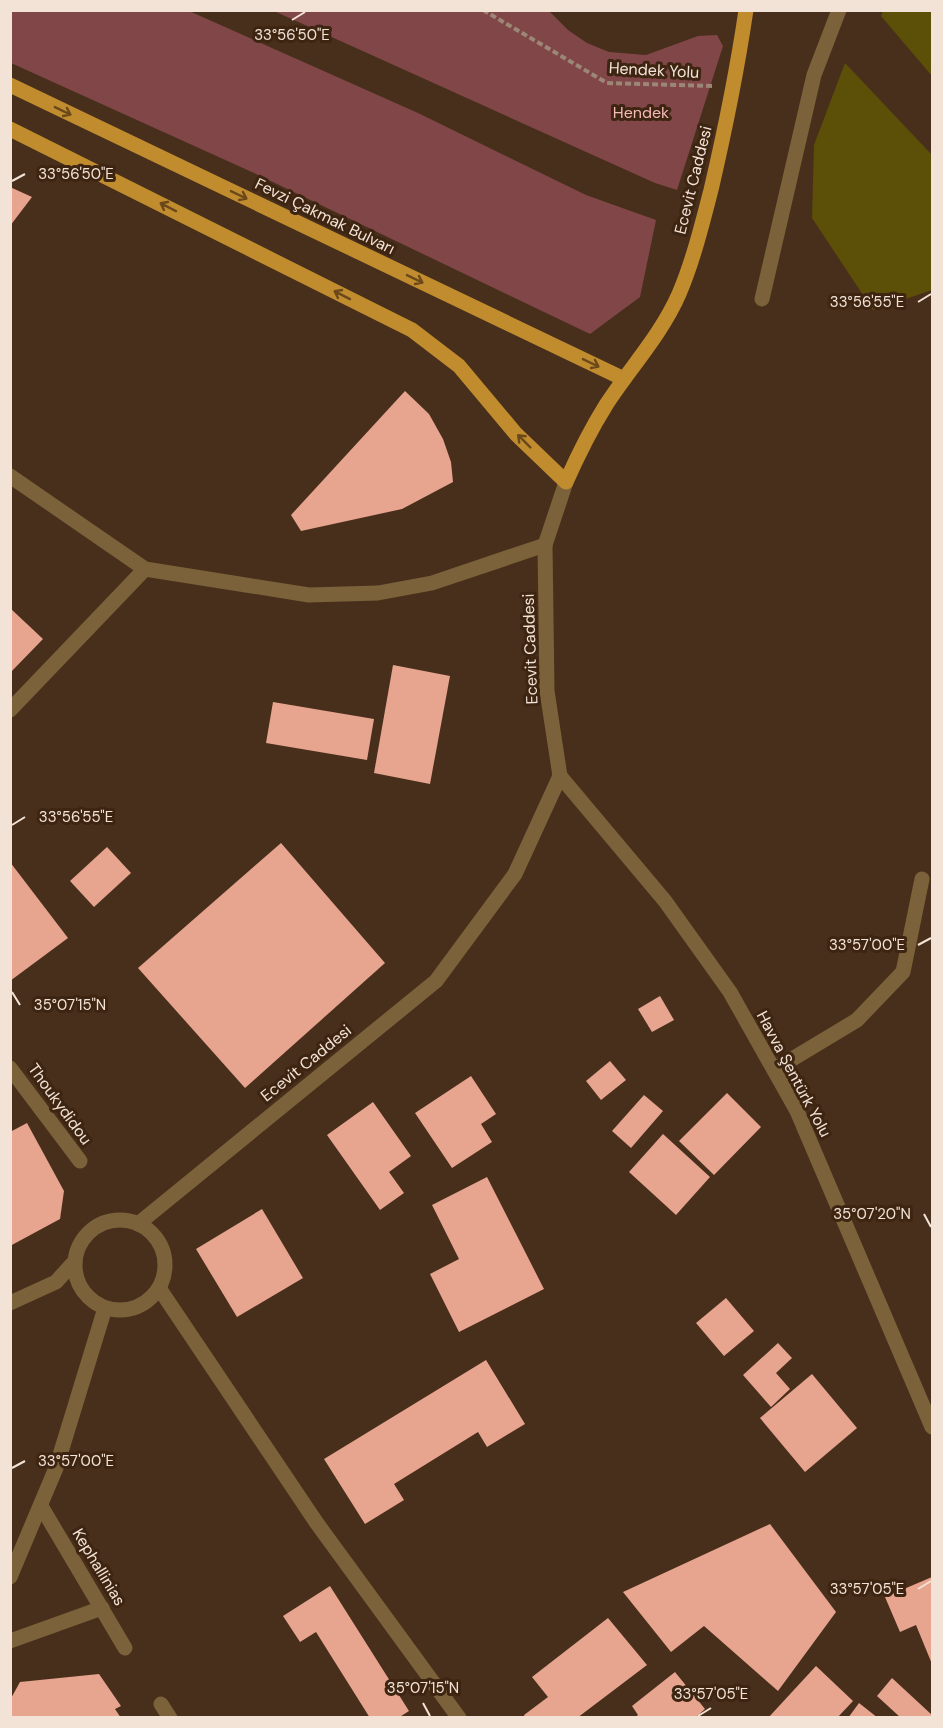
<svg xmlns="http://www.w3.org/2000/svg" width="943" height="1728" viewBox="0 0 943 1728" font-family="'DM Sans',sans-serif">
	<rect width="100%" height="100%" fill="#482f1b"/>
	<g fill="#814647">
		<polygon points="10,11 189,11 418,113 586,195 656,220 640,297 590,334 254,173 11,63"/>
		<polygon points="274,11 549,11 568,30 587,43 609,52 646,55 698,36 717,35 723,46 677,190 655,183"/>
	</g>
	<g fill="#5c4f07">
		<polygon points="883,11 932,11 932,76 881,16"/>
		<polygon points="845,63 932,155 932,290 873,310 812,218 814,145"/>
	</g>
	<g fill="#e7a48e">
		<polygon points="10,187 32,197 10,226"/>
		<polygon points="405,391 429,414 443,439 451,462 453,482 402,509 301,531 291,515"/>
		<polygon points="10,608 43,639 10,673"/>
		<polygon points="393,665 450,676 430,784 374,773"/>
		<polygon points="273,702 374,719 367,760 266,743"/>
		<polygon points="281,843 385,963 245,1088 138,968"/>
		<polygon points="107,847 131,873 94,907 70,881"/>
		<polygon points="10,862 68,938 10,981"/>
		<polygon points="660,996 674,1020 652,1032 638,1009"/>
		<polygon points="610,1061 626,1080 601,1100 586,1081"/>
		<polygon points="471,1076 496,1114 481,1124 492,1142 452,1168 415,1113"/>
		<polygon points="727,1093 761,1127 714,1175 679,1141"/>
		<polygon points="644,1095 663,1111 631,1148 612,1131"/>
		<polygon points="373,1102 411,1156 389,1172 404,1193 380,1210 327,1135"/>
		<polygon points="27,1123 64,1191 60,1219 10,1246 10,1132"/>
		<polygon points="663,1134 710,1177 676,1215 629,1172"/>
		<polygon points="487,1177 544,1289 459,1332 430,1274 459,1259 432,1205"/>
		<polygon points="262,1209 303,1278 237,1317 196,1249"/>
		<polygon points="726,1298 754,1331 724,1356 696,1323"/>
		<polygon points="778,1343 792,1358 776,1373 790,1389 771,1407 743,1375"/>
		<polygon points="486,1360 525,1424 487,1447 478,1432 394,1484 404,1500 365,1524 324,1459"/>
		<polygon points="812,1374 857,1428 805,1472 760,1418"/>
		<polygon points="770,1524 836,1612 778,1691 704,1626 671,1652 623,1592"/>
		<polygon points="932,1577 932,1664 916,1625 900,1632 885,1597"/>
		<polygon points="330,1586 409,1711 398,1718 370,1718 316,1632 300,1642 283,1616"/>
		<polygon points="608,1618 647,1665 577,1718 525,1718 524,1715 548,1697 532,1677"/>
		<polygon points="816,1666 853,1701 837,1718 768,1718"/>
		<polygon points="675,1672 705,1709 695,1718 634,1718 638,1715 632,1706"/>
		<polygon points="99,1674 121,1706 115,1709 121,1718 10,1718 10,1700 20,1682"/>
		<polygon points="892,1678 932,1715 932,1718 901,1718 877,1696"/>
		<polygon points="859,1703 878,1718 848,1718"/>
	</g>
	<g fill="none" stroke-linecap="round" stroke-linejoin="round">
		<polyline stroke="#9c8777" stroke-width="4" stroke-dasharray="6 3" stroke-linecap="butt" points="483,10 607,83 712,86"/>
		<g stroke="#7b623a" stroke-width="15">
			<polyline points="762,299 814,75 839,10"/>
			<polyline points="10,476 145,569 309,595 378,593 432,583 545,545"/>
			<polyline points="10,710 145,569"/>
			<polyline points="560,776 665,901 730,992 797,1111 932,1427"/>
			<polyline points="10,1068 80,1161"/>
			<polyline points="774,1070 857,1020 903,972 922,879"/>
			<circle cx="120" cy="1265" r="45"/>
			<polyline points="138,1224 436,981 515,874 560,776 547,691 545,545 566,482"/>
			<polyline points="159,1288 316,1522 459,1718"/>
			<polyline points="10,1303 56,1282 74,1262"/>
			<polyline points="41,1506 125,1648"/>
			<polyline points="10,1577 56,1468 105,1308"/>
			<polyline points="10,1641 102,1608"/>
			<polyline points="161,1704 170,1718"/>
		</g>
		<g stroke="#c08c2e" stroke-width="15">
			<polyline points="10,85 624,379"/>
			<path d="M10,129L412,330L459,366L516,434L566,482C578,455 591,429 606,405C630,368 661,335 679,294C693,261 702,225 711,190C725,130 737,71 746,10"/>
		</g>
	</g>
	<defs><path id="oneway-shaft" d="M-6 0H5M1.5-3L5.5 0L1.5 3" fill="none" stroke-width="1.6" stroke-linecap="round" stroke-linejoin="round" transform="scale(1.5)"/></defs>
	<g stroke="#6b491b">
		<use href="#oneway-shaft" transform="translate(63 111) rotate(26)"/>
		<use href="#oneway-shaft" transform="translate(239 195) rotate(26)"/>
		<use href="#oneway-shaft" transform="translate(168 207) rotate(-153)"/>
		<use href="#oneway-shaft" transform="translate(415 279) rotate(26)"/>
		<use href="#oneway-shaft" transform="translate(342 295) rotate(-153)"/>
		<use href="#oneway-shaft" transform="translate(591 363) rotate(26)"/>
		<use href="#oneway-shaft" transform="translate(524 441) rotate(-135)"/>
	</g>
	<path fill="none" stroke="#f3e3d7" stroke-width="2" d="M292,20L305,12M12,181L25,174M918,302L931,294M12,825L25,817M918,945L931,938M12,992L20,1005M924,1214L931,1227M12,1468L25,1461M918,1589L931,1581M423,1703L430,1716M698,1716L711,1708"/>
	<g text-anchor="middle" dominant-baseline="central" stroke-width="6" stroke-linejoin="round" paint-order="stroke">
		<g font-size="16" fill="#f3e3d7" stroke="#3d2511">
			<text transform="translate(654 70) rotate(3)">Hendek Yolu</text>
			<text transform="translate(693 180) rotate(-76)">Ecevit Caddesi</text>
			<text transform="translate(325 216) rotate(26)">Fevzi Çakmak Bulvarı</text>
			<text transform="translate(530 649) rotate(-92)">Ecevit Caddesi</text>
			<text transform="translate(306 1063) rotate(-39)">Ecevit Caddesi</text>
			<text transform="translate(794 1074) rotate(62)">Havva Şentürk Yolu</text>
			<text transform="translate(60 1104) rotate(54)">Thoukydidou</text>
			<text transform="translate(99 1567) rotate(59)">Kephallinias</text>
		</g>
		<g font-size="16" fill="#f5b9b8" stroke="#3d2511">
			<text x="641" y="112">Hendek</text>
		</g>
	</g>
	<g font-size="15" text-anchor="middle" fill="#f3e3d7" stroke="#3d2511" stroke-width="6" stroke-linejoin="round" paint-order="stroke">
		<text x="292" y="40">33°56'50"E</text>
		<text x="76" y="179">33°56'50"E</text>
		<text x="867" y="307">33°56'55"E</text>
		<text x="76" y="822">33°56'55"E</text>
		<text x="867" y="950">33°57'00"E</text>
		<text x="70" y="1010">35°07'15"N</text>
		<text x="872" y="1219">35°07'20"N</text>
		<text x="76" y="1466">33°57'00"E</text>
		<text x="867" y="1594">33°57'05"E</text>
		<text x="423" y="1693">35°07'15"N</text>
		<text x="711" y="1699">33°57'05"E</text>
	</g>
	<rect width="943" height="1728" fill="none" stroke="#f3e3d7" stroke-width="24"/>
</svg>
